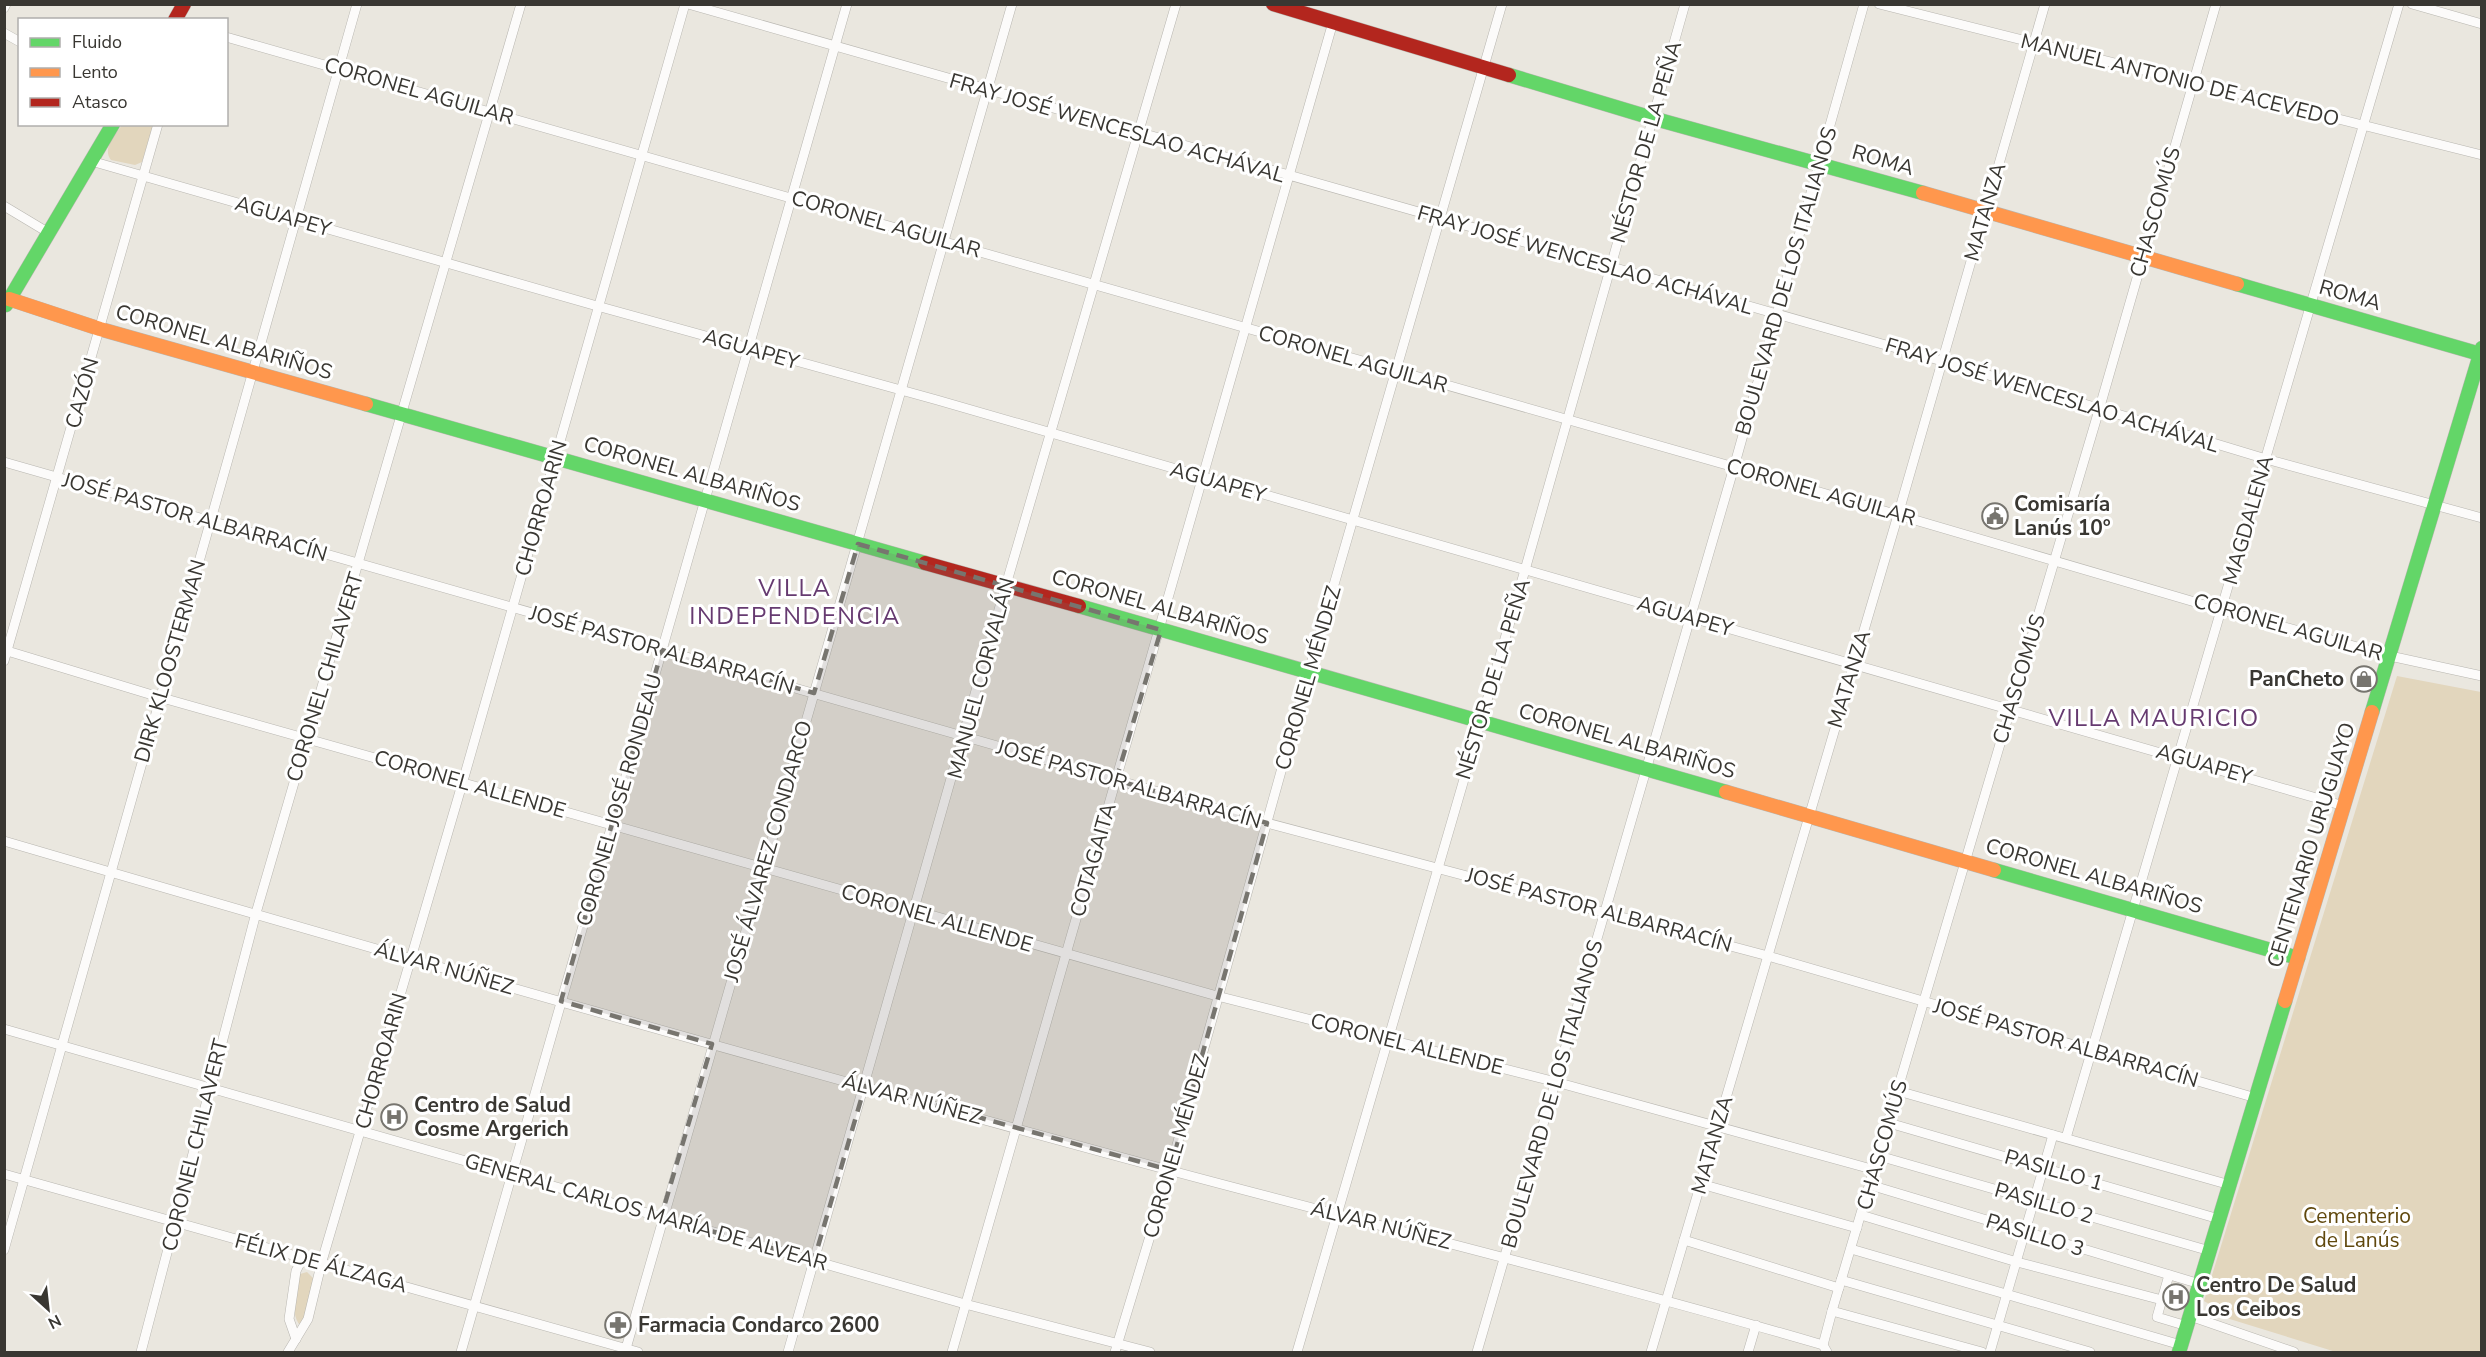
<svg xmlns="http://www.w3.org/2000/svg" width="2486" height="1357" viewBox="0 0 2486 1357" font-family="'Nunito Sans',sans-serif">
	<rect width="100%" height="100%" fill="#eae7df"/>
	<g fill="#e2d6bd">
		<path d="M122,125H153L142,162L135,165L111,160C102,148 115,135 122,125Z"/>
		<polygon points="2397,676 2481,692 2481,1352 2336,1352 2207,1312 2209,1304 2204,1301"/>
		<path d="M307,1272L313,1278L306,1316L304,1322L299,1324C290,1312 296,1287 300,1274Z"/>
	</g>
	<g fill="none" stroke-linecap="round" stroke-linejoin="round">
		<g stroke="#b8b6b0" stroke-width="10">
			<g id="street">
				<polyline points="688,4 1942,361 2266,459 2482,518"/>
				<polyline points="1879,4 2482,155"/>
				<polyline points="2412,4 2482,24"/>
				<polyline points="4,8 6,4"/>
				<polyline points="4,33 20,42"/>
				<polyline points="226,37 1734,467 2222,610 2390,656 2482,676"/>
				<polyline points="91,161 597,306 937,400 2344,806"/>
				<polyline points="4,206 49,233"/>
				<polyline points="4,462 1267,823 1768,956 2256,1098"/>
				<polyline points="4,650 159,697 1217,996 1556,1082 1875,1170"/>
				<polyline points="4,661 158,124"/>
				<path d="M4,841C393,955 782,1066 1172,1171C1389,1229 1607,1282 1823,1345"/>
				<polyline points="4,1029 965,1304 1150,1352"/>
				<polyline points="1898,1091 2230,1185"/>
				<polyline points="1889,1123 2219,1219"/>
				<polyline points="2066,1138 2399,4"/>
				<polyline points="1879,1156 2210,1251"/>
				<polyline points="4,1174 638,1352"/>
				<polyline points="1701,1184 1857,1228"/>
				<polyline points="1870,1185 2200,1284"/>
				<polyline points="1861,1215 2017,1262 2162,1300"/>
				<polyline points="1684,1240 1839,1288"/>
				<polyline points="1851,1249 2181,1345"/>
				<polyline points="4,1250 357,4"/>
				<polyline points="2169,1275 2157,1317 2187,1326"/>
				<polyline points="1841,1280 2090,1352"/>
				<polyline points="1832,1311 1982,1352"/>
				<polyline points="2190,1316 2294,1352"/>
				<polyline points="296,1339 289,1319 296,1271 302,1259"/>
				<polyline points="141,1352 256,913 521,4"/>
				<polyline points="288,1352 308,1319 322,1261 463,781 685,4"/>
				<polyline points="461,1352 847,4"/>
				<polyline points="625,1352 1012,4"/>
				<polyline points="788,1352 1006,585 1176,4"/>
				<polyline points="952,1352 1333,22"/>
				<polyline points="1115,1352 1170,1170 1309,671 1502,4"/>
				<polyline points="1297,1352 1525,570 1685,4"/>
				<polyline points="1477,1352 1734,467 1864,4"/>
				<polyline points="1651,1352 1898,515 2045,4"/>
				<polyline points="1748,1352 1756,1325"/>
				<polyline points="1827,1352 1823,1345 1832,1311 2099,410 2216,4"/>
				<polyline points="1990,1352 2053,1135"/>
			</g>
		</g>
		<g stroke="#b8b6b0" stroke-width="15">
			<g id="fast">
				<polyline points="1509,75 1652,118 1923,193"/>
				<polyline points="2237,284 2480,354"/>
				<polyline points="6,305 113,124"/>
				<polyline points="366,404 925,563"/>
				<polyline points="1079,606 1726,792"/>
				<polyline points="2372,712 2482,348"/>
				<polyline points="1994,870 2298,958"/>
				<polyline points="2179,1352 2285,1001"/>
			</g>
		</g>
		<g stroke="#b8b6b0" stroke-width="15">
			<g id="slow">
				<polyline points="1923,193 2237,284"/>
				<polyline points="9,299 100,329 366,404"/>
				<polyline points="1726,792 1994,870"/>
				<polyline points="2285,1001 2372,712"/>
			</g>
		</g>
		<g stroke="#b8b6b0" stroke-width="15">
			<g id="jam">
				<polyline points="1273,4 1509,75"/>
				<polyline points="175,20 184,4"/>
				<polyline points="925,563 1079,606"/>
			</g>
		</g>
		<use href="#street" stroke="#fcfbfa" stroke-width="9"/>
		<use href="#fast" stroke="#63d668" stroke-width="14"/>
		<use href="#slow" stroke="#ff974d" stroke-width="14"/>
		<use href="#jam" stroke="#b3261e" stroke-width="14"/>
	</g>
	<path fill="#77756f" fill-opacity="0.2" stroke="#77756f" stroke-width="4.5" stroke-dasharray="12 8" stroke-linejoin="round" d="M858,544L1161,630L1116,780L1267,823L1170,1170L865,1086L814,1260L661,1217L712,1044L561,1001L662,650L814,693Z"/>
	<defs>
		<g id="civic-ring" transform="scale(1.35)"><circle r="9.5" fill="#fff" stroke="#77756f" stroke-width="1.5"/><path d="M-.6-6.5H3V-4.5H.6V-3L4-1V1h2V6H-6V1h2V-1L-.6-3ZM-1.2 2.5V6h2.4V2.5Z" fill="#77756f"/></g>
		<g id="shop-ring" transform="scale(1.35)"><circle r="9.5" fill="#fff" stroke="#77756f" stroke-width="1.5"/><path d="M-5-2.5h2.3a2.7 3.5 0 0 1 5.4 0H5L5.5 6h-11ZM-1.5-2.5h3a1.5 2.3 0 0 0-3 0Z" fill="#77756f"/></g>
		<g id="hospital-ring" transform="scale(1.35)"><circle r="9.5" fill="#fff" stroke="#77756f" stroke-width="1.5"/><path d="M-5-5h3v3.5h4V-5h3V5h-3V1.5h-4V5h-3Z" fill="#77756f"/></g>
		<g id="pharmacy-ring" transform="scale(1.35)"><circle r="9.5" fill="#fff" stroke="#77756f" stroke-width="1.5"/><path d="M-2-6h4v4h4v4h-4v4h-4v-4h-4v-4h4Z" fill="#77756f"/></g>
	</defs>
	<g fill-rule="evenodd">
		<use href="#civic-ring" x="1995" y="516"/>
		<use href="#shop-ring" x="2364" y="679"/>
		<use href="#hospital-ring" x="394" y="1117"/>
		<use href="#hospital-ring" x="2176" y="1297"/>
		<use href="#pharmacy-ring" x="618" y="1325"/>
	</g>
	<g text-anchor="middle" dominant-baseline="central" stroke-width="6" stroke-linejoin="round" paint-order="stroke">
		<g font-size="21" fill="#393732" stroke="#fff">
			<text transform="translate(2180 80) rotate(14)">MANUEL ANTONIO DE ACEVEDO</text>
			<text transform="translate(419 91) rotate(16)">CORONEL AGUILAR</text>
			<text transform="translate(1117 128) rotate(16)">FRAY JOSÉ WENCESLAO ACHÁVAL</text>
			<text transform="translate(1646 142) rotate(-74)">NÉSTOR DE LA PEÑA</text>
			<text transform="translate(1883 160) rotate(16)">ROMA</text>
			<text transform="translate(1985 212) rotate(-74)">MATANZA</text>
			<text transform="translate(2155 212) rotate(-74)">CHASCOMÚS</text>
			<text transform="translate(283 216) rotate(16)">AGUAPEY</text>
			<text transform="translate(886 224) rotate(16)">CORONEL AGUILAR</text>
			<text transform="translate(1585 260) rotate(16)">FRAY JOSÉ WENCESLAO ACHÁVAL</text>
			<text transform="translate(1786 281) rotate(-74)">BOULEVARD DE LOS ITALIANOS</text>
			<text transform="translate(2350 295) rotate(16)">ROMA</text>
			<text transform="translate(224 342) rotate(16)">CORONEL ALBARIÑOS</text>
			<text transform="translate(751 349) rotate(16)">AGUAPEY</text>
			<text transform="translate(1353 359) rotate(16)">CORONEL AGUILAR</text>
			<text transform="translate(82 393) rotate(-74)">CAZÓN</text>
			<text transform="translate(2052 395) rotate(17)">FRAY JOSÉ WENCESLAO ACHÁVAL</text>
			<text transform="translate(692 474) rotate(16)">CORONEL ALBARIÑOS</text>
			<text transform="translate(1218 482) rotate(16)">AGUAPEY</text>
			<text transform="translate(1821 492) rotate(16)">CORONEL AGUILAR</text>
			<text transform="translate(541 508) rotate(-74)">CHORROARIN</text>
			<text transform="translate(195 517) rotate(16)">JOSÉ PASTOR ALBARRACÍN</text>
			<text transform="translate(2248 520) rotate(-74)">MAGDALENA</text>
			<text transform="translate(1160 607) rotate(16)">CORONEL ALBARIÑOS</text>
			<text transform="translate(1685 616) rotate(16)">AGUAPEY</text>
			<text transform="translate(2288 627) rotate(16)">CORONEL AGUILAR</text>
			<text transform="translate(662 650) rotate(16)">JOSÉ PASTOR ALBARRACÍN</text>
			<text transform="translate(170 661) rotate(-74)">DIRK KLOOSTERMAN</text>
			<text transform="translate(325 677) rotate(-73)">CORONEL CHILAVERT</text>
			<text transform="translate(981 678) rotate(-75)">MANUEL CORVALÁN</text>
			<text transform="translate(1308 678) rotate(-74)">CORONEL MÉNDEZ</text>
			<text transform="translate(1493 679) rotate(-73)">NÉSTOR DE LA PEÑA</text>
			<text transform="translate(1849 679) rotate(-73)">MATANZA</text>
			<text transform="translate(2019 679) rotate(-73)">CHASCOMÚS</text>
			<text transform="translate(1627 741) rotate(16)">CORONEL ALBARIÑOS</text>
			<text transform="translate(2204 764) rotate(16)">AGUAPEY</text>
			<text transform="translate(470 784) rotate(16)">CORONEL ALLENDE</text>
			<text transform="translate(1129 784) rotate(16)">JOSÉ PASTOR ALBARRACÍN</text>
			<text transform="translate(619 800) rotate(-74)">CORONEL JOSÉ RONDEAU</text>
			<text transform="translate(2311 845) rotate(-73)">CENTENARIO URUGUAYO</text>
			<text transform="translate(768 851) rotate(-74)">JOSÉ ÁLVAREZ CONDARCO</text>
			<text transform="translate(1093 860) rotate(-74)">COTAGAITA</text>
			<text transform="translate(2094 876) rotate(16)">CORONEL ALBARIÑOS</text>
			<text transform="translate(1599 910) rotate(15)">JOSÉ PASTOR ALBARRACÍN</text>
			<text transform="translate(937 918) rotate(16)">CORONEL ALLENDE</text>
			<text transform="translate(444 968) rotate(16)">ÁLVAR NÚÑEZ</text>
			<text transform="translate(2066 1043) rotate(16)">JOSÉ PASTOR ALBARRACÍN</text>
			<text transform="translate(1407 1044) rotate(14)">CORONEL ALLENDE</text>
			<text transform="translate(381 1061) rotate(-74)">CHORROARIN</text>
			<text transform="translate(1552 1094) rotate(-74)">BOULEVARD DE LOS ITALIANOS</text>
			<text transform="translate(912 1099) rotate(15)">ÁLVAR NÚÑEZ</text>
			<text transform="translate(195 1145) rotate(-76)">CORONEL CHILAVERT</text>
			<text transform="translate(1712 1145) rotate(-74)">MATANZA</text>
			<text transform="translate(1882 1145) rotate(-74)">CHASCOMÚS</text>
			<text transform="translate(1176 1146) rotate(-74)">CORONEL MÉNDEZ</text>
			<text transform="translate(2054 1170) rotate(16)">PASILLO 1</text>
			<text transform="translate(2044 1203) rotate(16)">PASILLO 2</text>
			<text transform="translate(646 1212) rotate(16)">GENERAL CARLOS MARÍA DE ALVEAR</text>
			<text transform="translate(1381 1225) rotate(14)">ÁLVAR NÚÑEZ</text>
			<text transform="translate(2035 1235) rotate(17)">PASILLO 3</text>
			<text transform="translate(321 1263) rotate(15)">FÉLIX DE ÁLZAGA</text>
		</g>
		<g font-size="21" font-weight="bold" fill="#393732" stroke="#fff" text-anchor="start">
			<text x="2014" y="504">Comisaría<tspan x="2014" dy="24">Lanús 10°</tspan></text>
			<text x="2344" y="679" text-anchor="end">PanCheto</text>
			<text x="414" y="1105">Centro de Salud<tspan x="414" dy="24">Cosme Argerich</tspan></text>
			<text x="2196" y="1285">Centro De Salud<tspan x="2196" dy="24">Los Ceibos</tspan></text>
			<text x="638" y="1325">Farmacia Condarco 2600</text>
		</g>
		<g font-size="21" fill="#60480d" stroke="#fff">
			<text x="2357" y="1216">Cementerio<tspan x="2357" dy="24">de Lanús</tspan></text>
		</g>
		<g font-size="24" letter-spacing="1.5" fill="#663a70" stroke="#fff">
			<text x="795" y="588">VILLA<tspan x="795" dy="28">INDEPENDENCIA</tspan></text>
			<text x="2154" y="718">VILLA MAURICIO</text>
		</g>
	</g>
	<rect width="2486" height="1357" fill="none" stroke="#393732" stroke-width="12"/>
	<rect x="18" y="18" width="210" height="108" fill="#ffffff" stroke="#b0afad" stroke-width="1.5"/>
	<rect x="30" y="38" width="30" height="9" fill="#63d668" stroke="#b0afad" stroke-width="1.5"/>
	<text x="72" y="48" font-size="18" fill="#393732">Fluido</text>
	<rect x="30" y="68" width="30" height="9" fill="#ff974d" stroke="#b0afad" stroke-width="1.5"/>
	<text x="72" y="78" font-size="18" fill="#393732">Lento</text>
	<rect x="30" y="98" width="30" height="9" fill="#b3261e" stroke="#b0afad" stroke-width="1.5"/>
	<text x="72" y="108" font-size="18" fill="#393732">Atasco</text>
	<g transform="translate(48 1309) rotate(153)" stroke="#ffffff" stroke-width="4.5" paint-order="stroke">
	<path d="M0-4.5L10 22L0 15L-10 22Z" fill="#393732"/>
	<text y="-9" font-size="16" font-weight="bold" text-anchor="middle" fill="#393732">N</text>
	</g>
</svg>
